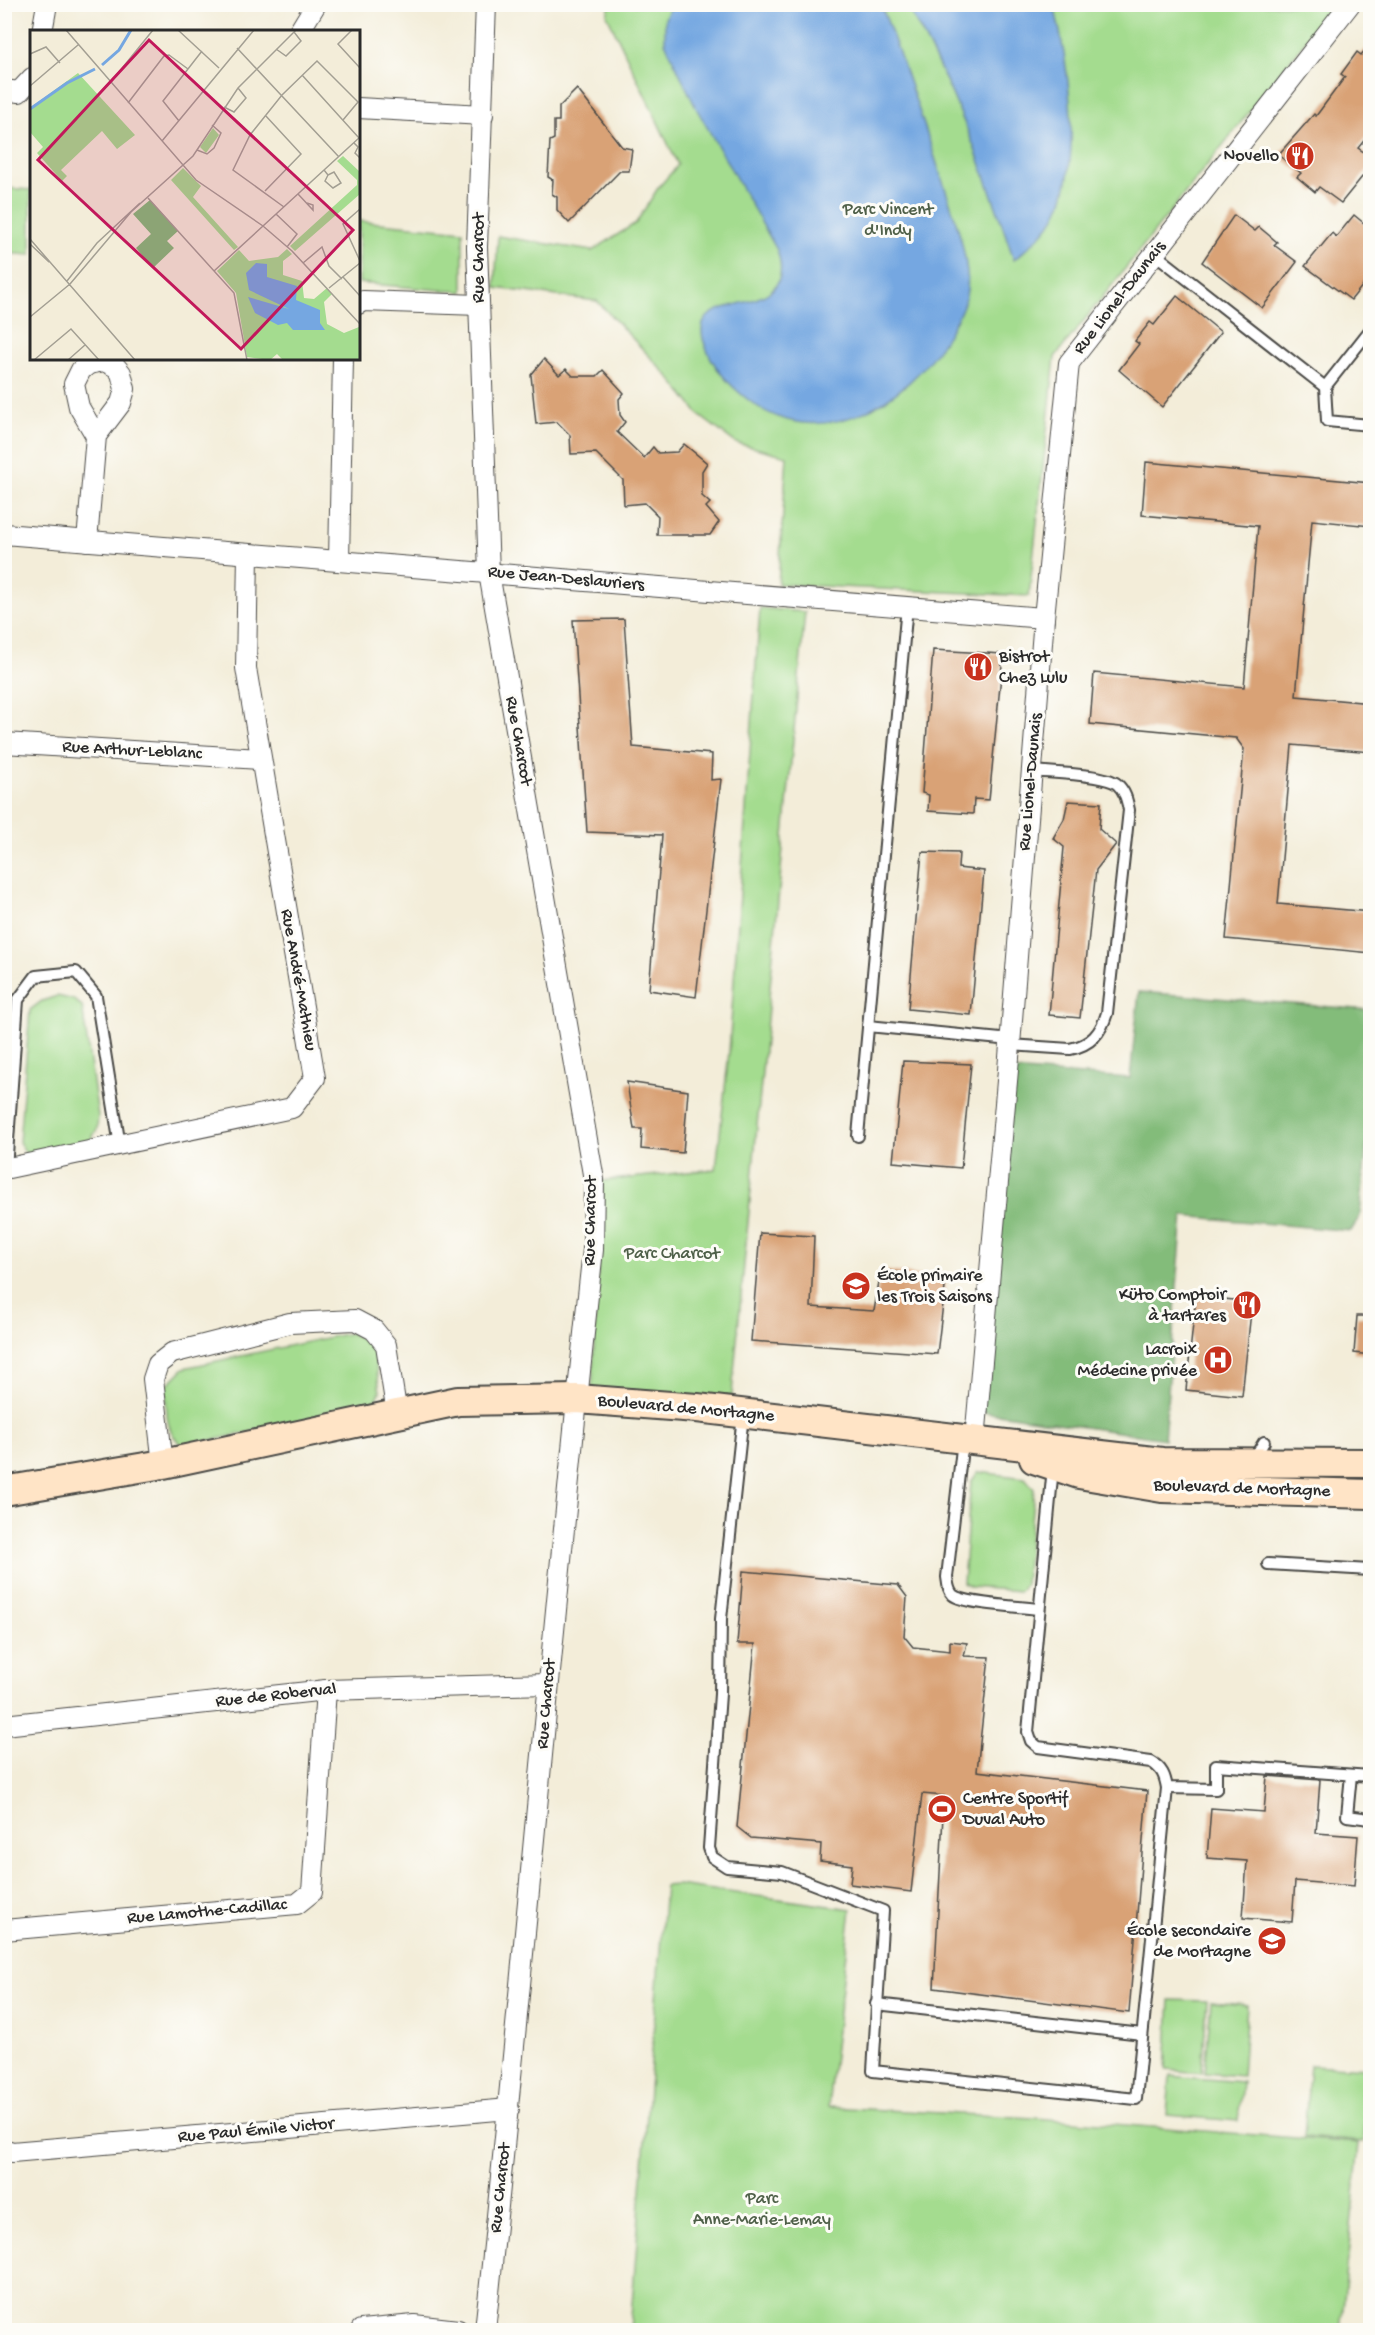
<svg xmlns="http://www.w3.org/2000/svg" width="1375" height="2335" viewBox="0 0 1375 2335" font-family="'Gochi Hand',sans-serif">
	<rect width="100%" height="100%" fill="#fdfcf7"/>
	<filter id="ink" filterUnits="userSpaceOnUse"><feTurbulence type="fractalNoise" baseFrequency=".0167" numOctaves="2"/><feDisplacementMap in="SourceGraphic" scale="12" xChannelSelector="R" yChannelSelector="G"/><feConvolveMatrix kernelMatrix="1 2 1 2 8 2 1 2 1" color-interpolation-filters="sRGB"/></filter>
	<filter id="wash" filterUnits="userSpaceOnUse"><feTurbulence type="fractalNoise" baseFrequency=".008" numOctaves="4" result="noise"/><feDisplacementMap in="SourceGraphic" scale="24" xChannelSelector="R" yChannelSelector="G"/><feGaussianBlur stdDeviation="1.35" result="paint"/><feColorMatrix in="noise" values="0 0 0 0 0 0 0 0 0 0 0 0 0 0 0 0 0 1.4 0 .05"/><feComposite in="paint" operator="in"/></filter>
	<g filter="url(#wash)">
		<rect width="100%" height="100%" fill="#f3edd9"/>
		<g fill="#a4dc8f" stroke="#68845d" stroke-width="1.5">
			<polygon points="610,5 1334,5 1055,357 1029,596 778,584 787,456 736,443 700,416 670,378 597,301 495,288 498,236 592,251 636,223 658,188 678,165 607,15"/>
			<polygon points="4,188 31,190 31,255 5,253"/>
			<polygon points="359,221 463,231 463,292 359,283"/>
			<polygon points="760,608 805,612 731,1404 592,1392 602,1181 716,1169 729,1052"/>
			<polygon points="57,996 74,1000 82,1006 98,1116 97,1129 89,1143 27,1155 19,1142 30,1010 42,1001"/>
			<path d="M350,1333L366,1341L374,1352L380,1392L377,1399L365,1408L184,1446C163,1432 167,1409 166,1386L184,1368Z"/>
			<polygon points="978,1472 1025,1478 1034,1489 1025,1584 1020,1591 971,1587 963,1583 971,1482"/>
			<polygon points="677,1885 851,1909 828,2107 1034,2118 1359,2143 1341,2330 630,2330 665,1886"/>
			<polygon points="1170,2000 1207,2001 1202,2073 1166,2070"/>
			<polygon points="1211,2002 1247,2005 1242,2076 1205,2073"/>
			<polygon points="1310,2065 1368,2068 1364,2142 1304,2137"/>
			<polygon points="1170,2076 1242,2082 1238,2121 1167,2115"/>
		</g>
		<polygon fill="#83bc7a" stroke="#577452" stroke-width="1.5" points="1139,992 1370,1010 1370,1107 1360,1216 1351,1231 1183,1216 1164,1439 978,1411 1008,1070 1130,1078"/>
		<g fill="#75a7e1" stroke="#506986" stroke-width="1.5">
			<path d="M671,5H881C903,61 922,118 941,176C951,205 971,261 967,290C965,307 955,322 947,336C907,404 817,457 746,398C728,384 713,367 705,345C681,283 803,327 777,250L695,106L670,53L665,42V19Z"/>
			<path d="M906,5H1054C1068,63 1081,147 1061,204C1052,228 1032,244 1014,260C985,172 954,85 906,5Z"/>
		</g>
		<g id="blocks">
			<g fill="#d9a276">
				<polygon points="1371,43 1371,132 1358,148 1371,157 1371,166 1341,203 1319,187 1315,192 1297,177 1301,173 1278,155 1314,114 1316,116 1345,77 1341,74 1357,52 1361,55"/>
				<polygon points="577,89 622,147 632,149 629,171 620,171 569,223 557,210 557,197 552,194 553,180 548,177 550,141 554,139 554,121 559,121 559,107"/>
				<polygon points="1234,215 1255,231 1259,227 1277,242 1274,245 1297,262 1262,308 1202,262"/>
				<polygon points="1354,215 1371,229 1371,275 1351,300 1305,266 1332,233 1336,237"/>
				<polygon points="1177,296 1221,332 1162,407 1119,370 1139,344 1135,341 1150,322 1154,325"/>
				<polygon points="544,359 559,375 566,369 573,376 597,376 603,370 624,393 619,399 620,415 625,422 617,432 644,458 653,447 658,453 677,452 684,444 707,463 702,471 702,496 710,503 706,507 719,522 710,535 657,535 658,516 645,503 624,505 623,480 596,453 571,454 570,435 557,422 536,424 531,375"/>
				<polygon points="1146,462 1371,483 1371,526 1312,520 1296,696 1371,703 1371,752 1292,745 1278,904 1371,912 1371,953 1226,939 1244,749 1236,738 1090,724 1094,673 1244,687 1258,526 1142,515"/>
				<polygon points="624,619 633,747 712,754 711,780 721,779 696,997 649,990 662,835 587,832 573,620"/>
				<polygon points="933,650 1003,654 989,800 974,799 973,814 928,811 929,795 922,793"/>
				<polygon points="1068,801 1101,803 1099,829 1116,844 1096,870 1080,1018 1049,1015 1064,847 1053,838 1064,819"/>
				<polygon points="922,852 959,853 958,868 984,871 971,1015 908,1009"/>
				<polygon points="903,1061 971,1064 961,1168 893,1162"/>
				<polygon points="627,1082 688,1091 683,1153 641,1149 642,1129 634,1129"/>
				<polygon points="760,1233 814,1236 811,1307 874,1311 881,1270 946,1279 937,1354 751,1341"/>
				<polygon points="1196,1296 1252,1302 1242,1396 1186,1390"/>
				<polygon points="1357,1316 1371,1316 1371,1355 1354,1353"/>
				<polygon points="743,1571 898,1585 907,1597 904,1636 913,1647 950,1651 950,1641 967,1643 964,1656 989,1657 977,1771 1147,1791 1129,2013 934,1988 944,1796 922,1794 911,1892 850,1884 852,1865 820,1861 821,1844 751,1838 737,1827 755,1644 737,1644"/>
				<polygon points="1267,1776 1320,1780 1316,1833 1358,1836 1354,1886 1295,1881 1292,1922 1243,1918 1247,1861 1207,1858 1211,1808 1264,1812"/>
			</g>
		</g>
	</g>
	<g filter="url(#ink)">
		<use href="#blocks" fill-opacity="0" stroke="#494845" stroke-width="1.5"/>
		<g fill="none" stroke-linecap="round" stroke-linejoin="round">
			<g stroke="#494845" stroke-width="14">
				<g id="lane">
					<polyline points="1155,254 1325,387 1370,330"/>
					<polyline points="1325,387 1327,421 1370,425"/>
					<polyline points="868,1026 1011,1040"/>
					<path d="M1010,1045L1070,1049C1091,1045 1101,1033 1107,1013L1129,810C1127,800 1125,791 1117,784C1104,774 1051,773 1032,771"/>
					<polyline points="858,1136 907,606"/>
					<polyline points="6,1169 18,1000 36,976 76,972 96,996 120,1146"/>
					<polyline points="743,1415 721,1619 720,1694 709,1848 712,1857 727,1867 782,1872 883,1911 873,2071 1136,2099 1167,1788"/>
					<path d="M963,1440L947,1577C948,1584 948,1590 953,1595C964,1604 1023,1607 1039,1609"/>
					<polyline points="1253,1460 1264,1442"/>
					<path d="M1053,1467L1028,1732L1031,1741L1038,1747L1151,1762C1162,1768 1165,1776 1167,1788L1216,1789V1765L1370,1776"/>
					<polyline points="1268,1564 1370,1570"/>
					<polyline points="1351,1775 1347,1816 1370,1819"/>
					<polyline points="876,2004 1142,2034"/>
				</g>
			</g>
			<g stroke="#494845" stroke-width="22">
				<g id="street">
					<polyline points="42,32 47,4"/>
					<polyline points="299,32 316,4"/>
					<polyline points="4,90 19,92 32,78"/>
					<polyline points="358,108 483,115"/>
					<polyline points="358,304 363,301 479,305"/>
					<polyline points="4,534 1044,618"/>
					<polyline points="87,541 96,436 121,403 125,389 121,373 116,367 104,361 89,364 81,370 74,384 79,407 96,436"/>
					<polyline points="339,561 343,358"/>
					<polyline points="4,743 260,759"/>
					<polyline points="4,1169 292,1108 315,1078 246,668 248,554"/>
					<polyline points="975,1440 1008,1070 1044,618 1069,363 1350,4"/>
					<polyline points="163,1464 153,1379 158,1364 172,1353 290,1323 355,1320 374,1330 386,1345 397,1414"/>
					<polyline points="4,1725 326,1690 548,1684"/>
					<polyline points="4,1930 297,1904 312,1892 326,1690"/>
					<polyline points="4,2149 12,2152 509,2109"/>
					<polyline points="361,2330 414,2325 458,2330"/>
					<path d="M485,2330C524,1971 553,1610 593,1250L594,1180L489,573L477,247L486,4"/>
				</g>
			</g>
			<g stroke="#494845" stroke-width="32">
				<g id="secondary">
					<polyline points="1034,1459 1079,1474 1162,1488 1370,1494"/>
					<polyline points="4,1491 163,1464 458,1401 577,1399 697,1408 1162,1462 1370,1463"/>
				</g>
			</g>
			<use href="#lane" stroke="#fff" stroke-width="10"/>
			<use href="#street" stroke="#fff" stroke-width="20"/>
			<use href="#secondary" stroke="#ffe4c6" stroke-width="28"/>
		</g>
	</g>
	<defs>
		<g id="restaurant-disc" transform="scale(1.5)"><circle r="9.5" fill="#c8321e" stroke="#fdfcf7"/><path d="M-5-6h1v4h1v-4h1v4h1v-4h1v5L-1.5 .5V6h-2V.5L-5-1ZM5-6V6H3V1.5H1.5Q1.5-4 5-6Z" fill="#fff"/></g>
		<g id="school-disc" transform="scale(1.5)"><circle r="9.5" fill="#c8321e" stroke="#fdfcf7"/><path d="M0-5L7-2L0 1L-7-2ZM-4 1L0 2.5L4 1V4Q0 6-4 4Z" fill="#fff"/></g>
		<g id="hospital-disc" transform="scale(1.5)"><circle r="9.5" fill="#c8321e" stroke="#fdfcf7"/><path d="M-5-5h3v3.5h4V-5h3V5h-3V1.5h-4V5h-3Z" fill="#fff"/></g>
		<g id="stadium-disc" transform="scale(1.5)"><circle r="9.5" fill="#c8321e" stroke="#fdfcf7"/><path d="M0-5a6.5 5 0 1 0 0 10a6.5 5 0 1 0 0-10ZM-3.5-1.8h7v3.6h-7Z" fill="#fff"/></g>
	</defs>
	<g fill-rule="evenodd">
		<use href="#restaurant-disc" x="1300" y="156"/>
		<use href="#restaurant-disc" x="978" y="667"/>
		<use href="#school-disc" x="856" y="1286"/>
		<use href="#restaurant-disc" x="1247" y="1305"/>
		<use href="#hospital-disc" x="1218" y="1360"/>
		<use href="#stadium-disc" x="942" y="1809"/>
		<use href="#school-disc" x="1272" y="1941"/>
	</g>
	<g text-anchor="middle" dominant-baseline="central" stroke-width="6" stroke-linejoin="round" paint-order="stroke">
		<g font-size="18" fill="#2b2b2b" stroke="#fdfcf7" text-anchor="end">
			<text x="1279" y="156">Novello</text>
			<text x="999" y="657" text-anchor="start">Bistrot<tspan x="999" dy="21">Chez Lulu</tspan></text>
			<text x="877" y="1276" text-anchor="start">École primaire<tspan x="877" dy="21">les Trois Saisons</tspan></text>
			<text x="1226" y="1295">Küto Comptoir<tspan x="1226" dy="21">à tartares</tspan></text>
			<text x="1197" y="1350">Lacroix<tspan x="1197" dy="21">Médecine privée</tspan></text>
			<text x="963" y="1799" text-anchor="start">Centre Sportif<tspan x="963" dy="21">Duval Auto</tspan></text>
			<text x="1251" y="1931">École secondaire<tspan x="1251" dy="21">de Mortagne</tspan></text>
		</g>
		<g font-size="18" fill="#4f6049" stroke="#fdfcf7">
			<text x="888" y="210">Parc Vincent<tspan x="888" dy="21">d'Indy</tspan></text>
			<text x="672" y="1254">Parc Charcot</text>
			<text x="762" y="2199">Parc<tspan x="762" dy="21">Anne-Marie-Lemay</tspan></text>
		</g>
		<g font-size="18" fill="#2b2b2b" stroke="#fdfcf7">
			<text transform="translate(479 258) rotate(-90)">Rue Charcot</text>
			<text transform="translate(1120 298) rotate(-52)">Rue Lionel-Daunais</text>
			<text transform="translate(566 579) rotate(5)">Rue Jean-Deslauriers</text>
			<text transform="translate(518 741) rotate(80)">Rue Charcot</text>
			<text transform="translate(132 751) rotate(3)">Rue Arthur-Leblanc</text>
			<text transform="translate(1031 782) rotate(-85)">Rue Lionel-Daunais</text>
			<text transform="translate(298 980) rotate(80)">Rue André-Mathieu</text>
			<text transform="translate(591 1221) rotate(-89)">Rue Charcot</text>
			<text transform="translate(686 1409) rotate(5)">Boulevard de Mortagne</text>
			<text transform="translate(1242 1489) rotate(2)">Boulevard de Mortagne</text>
			<text transform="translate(276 1696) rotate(-6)">Rue de Roberval</text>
			<text transform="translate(547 1704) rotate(-85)">Rue Charcot</text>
			<text transform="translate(207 1912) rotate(-5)">Rue Lamothe-Cadillac</text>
			<text transform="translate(256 2131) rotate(-5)">Rue Paul Émile Victor</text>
			<text transform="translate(501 2188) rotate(-84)">Rue Charcot</text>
		</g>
	</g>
	<g transform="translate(30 30)">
		<rect width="330" height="330" fill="#f3edd9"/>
		<path d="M48,43L105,105L87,119L72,101L31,140L37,146L32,151L7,123L13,117L0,102V78ZM183,98L189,105L176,123L170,117ZM313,126L330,142V164L265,221L260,216L327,155V150L307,131ZM153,138L171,156L163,167L208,217L204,220L141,150ZM257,219L262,224L253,231V245L272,251L274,268L284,269L297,258L302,264L294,272L297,294L314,303L329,297L330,329L253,330L247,324L240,330L217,327L206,263L187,241L209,220L219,231L248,227Z" fill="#a4dc8f"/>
		<path d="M120,170L148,201L137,211L144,218L123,238L106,218L121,204L103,184Z" fill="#83bc7a"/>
		<path d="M226,233L237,234V247L267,256L266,270L290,280V293L295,300H263L257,293L248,295L225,283L218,267L259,279L219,260L216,243Z" fill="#75a7e1"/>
		<path fill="none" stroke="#75a7e1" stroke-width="3" d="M72,35L89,20L101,0M0,79L37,53L65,39"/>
		<path fill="none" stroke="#a39f93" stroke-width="1.5" d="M36,0L166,150L233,196L262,221L330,294M148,0L189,38M322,0L308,14L330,38M207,18L309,127M246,19L256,26L271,11L264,2M0,24L16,17L30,33M272,45L329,108M80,53L123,0M0,56L48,15M98,73L134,26L139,25L158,39M194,77L204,82L216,68L208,58M235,85L271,124L235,161M149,91L133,71L172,21M132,111L224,0M324,113L328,117L325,123L330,128M167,120L177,124L184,118L191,103L182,95M294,140L298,145L304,142L311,153L303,158L295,151L298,145M268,164L283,180V175L277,173M118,168L204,263L217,330M254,177L203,140L220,105L252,65L287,31L328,72L313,90M330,179L313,194L330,231M246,184L267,204L257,217M0,209L105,330M0,214L19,232M273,233L292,217L299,236L312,249M184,241L330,107M313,247L330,266M37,251L67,213L110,173M40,254L101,182L163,126L208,58L266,0M299,258L330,233M0,287L40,254M4,330L41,299L69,330M38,330L55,315"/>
		<path fill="#c2185b" fill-opacity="0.15" stroke="#c2185b" stroke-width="3" d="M119,10L323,200L211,319L8,130Z"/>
		<rect width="330" height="330" fill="none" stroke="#2b2b2b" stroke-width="3"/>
	</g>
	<rect width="1375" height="2335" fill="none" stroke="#fdfcf7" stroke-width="24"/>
</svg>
